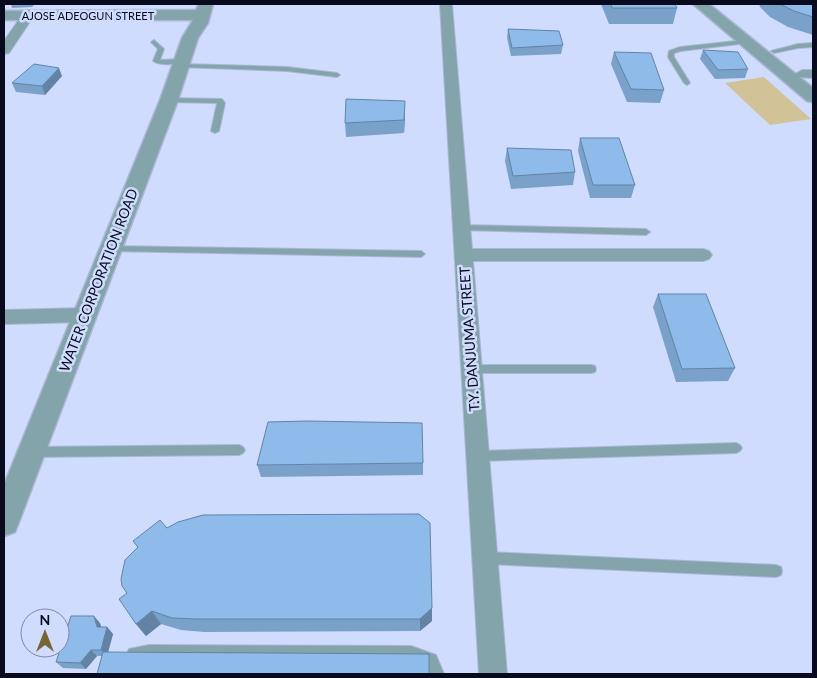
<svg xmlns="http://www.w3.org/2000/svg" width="817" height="678" viewBox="0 0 817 678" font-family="Lato,sans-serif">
	<rect width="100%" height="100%" fill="#d0dcfd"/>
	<polygon fill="#d2c297" points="764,77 811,119 770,125 725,83"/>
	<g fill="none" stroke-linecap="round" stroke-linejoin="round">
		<g stroke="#acb6d5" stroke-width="2">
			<g id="service">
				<path d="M154,40L164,49L160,60L182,59L185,61L184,62C175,64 160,66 153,61L158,49L151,42Z"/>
				<polygon points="745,40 747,41 747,43 681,51 674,53 674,57 690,83 687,85 684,83 668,57 669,51 680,47"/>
				<polygon points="813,43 813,47 798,48 774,53 771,51 798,44"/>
				<polygon points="181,64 287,67 337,73 340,75 337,77 287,71 179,67 179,65"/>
				<polygon points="166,98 222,99 225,103 219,131 215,133 211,131 217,103 169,102 166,102"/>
				<polygon points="462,225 646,229 650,232 646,235 459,230 458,228 459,226"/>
				<polygon points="110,246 421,251 425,254 421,257 107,251 106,249"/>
				<polygon points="471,365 591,365 595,366 596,369 595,372 591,373 471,373 467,372 466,369 467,366"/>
				<polygon points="736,443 740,445 742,448 740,451 736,453 477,461 473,459 471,456 473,453 477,451"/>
				<polygon points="239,445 243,447 245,450 243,453 239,455 32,457 28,455 26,452 28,449 32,447"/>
				<polygon points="485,552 776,565 781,567 782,571 781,575 776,577 485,564 481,562 479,558 481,554"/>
				<polygon points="149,645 411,646 436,655 444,674 430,674 426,665 411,660 149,659 134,661 129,659 127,654 129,649"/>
			</g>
		</g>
		<g stroke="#acb6d5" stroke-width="2">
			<g id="minor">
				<polygon points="440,4 452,4 472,249 703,249 709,251 712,255 709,259 703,261 473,261 507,674 479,674"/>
				<polygon points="29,10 35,14 9,53 4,54 4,41 25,11"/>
				<polygon points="802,70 813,70 813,78 797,77 795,74"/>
				<polygon points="85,308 92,310 95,315 92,320 85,322 4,324 4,310"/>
			</g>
		</g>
		<g stroke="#acb6d5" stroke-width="3">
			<g id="tertiary">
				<polygon points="199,4 213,4 208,23 198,38 178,100 19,522 15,532 4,536 4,485 160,100 182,38 193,20 4,20 4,11 196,10"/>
				<polygon points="693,4 709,4 813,88 813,102 807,101"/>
			</g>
		</g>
		<use href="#service" fill="#83a4aa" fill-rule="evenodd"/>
		<use href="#minor" fill="#83a4aa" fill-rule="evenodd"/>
		<use href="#tertiary" fill="#83a4aa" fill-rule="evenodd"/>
	</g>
	<g fill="#7aa1c9">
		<polygon points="11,4 35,4 32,7 12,8"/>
		<polygon points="601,4 675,4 677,8 673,24 609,24"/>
		<polygon points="759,4 813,4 813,35 788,27 770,17 760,7"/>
		<polygon points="508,29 563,45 561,54 511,56 507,38"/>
		<polygon points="703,50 748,69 745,78 715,79 700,59"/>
		<polygon points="614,52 664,90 660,103 627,102 611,64"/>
		<polygon points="62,76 45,95 16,92 12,83"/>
		<polygon points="405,114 404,133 346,137 345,123"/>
		<polygon points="580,138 635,185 631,198 590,198 578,151"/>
		<polygon points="507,148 575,172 573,185 511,189 505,161"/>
		<polygon points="658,294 735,368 728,381 676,382 653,307"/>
		<polygon points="423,463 423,475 261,477 257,465"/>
		<polygon points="167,528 432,608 432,621 420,631 204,632 181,630 161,624 146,636 136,624 127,593 138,548 133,541"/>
		<polygon points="100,623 101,627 107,627 113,634 108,652 102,656 97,656 86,669 63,668 56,662"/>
	</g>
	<g fill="#6383a4">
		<polygon points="59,68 62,76 45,95 42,86"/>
		<polygon points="405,101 405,114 404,133 404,120"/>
		<polygon points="432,608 432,621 420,631 420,619"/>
		<polygon points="152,611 161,624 146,636 136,624"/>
		<polygon points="94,616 100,623 103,634 97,627"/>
		<polygon points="107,627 113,634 107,656 101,650"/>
		<polygon points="91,650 97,656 86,669 80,663"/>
	</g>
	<g fill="#8ebbea" stroke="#6383a4">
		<polygon points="611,4 675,4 677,8 612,8"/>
		<polygon points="780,4 813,4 813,17 794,11"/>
		<polygon points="508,29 559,31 563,45 512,48"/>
		<polygon points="703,50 738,52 748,69 718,70"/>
		<polygon points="614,52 651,53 664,90 631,89"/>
		<polygon points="34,64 59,68 42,86 12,83"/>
		<polygon points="346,99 405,101 404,120 345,123"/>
		<polygon points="580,138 619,138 635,185 593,185"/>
		<polygon points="507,148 571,150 575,172 513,176"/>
		<polygon points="658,294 706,294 735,368 682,369"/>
		<polygon points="307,421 422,423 423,463 257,465 268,422"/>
		<polygon points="419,514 430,523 432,608 420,619 196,619 172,618 152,611 136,624 119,599 127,593 122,586 121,579 125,560 138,547 133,541 160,520 167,528 178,522 203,515"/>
		<polygon points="71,616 94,616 97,627 107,627 101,650 91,650 80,663 56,662"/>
		<polygon points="103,652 429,654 429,674 97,674"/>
	</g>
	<g text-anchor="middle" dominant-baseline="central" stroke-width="5" stroke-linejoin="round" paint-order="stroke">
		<g font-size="11" fill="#070b1d" stroke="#d0dcfd">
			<text x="88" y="15">AJOSE ADEOGUN STREET</text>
		</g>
		<g font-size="14" fill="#070b1d" stroke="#d0dcfd">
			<text transform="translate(98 280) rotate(-69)">WATER CORPORATION ROAD</text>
			<text transform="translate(469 339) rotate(-94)">T.Y. DANJUMA STREET</text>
		</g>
	</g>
	<rect width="817" height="678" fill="none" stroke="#070b1d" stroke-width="10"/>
	<g transform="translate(45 633)"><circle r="24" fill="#d0dcfd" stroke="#8088a3"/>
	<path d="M0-4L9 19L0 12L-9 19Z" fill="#776533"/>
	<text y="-8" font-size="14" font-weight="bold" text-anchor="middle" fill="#070b1d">N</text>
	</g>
</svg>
